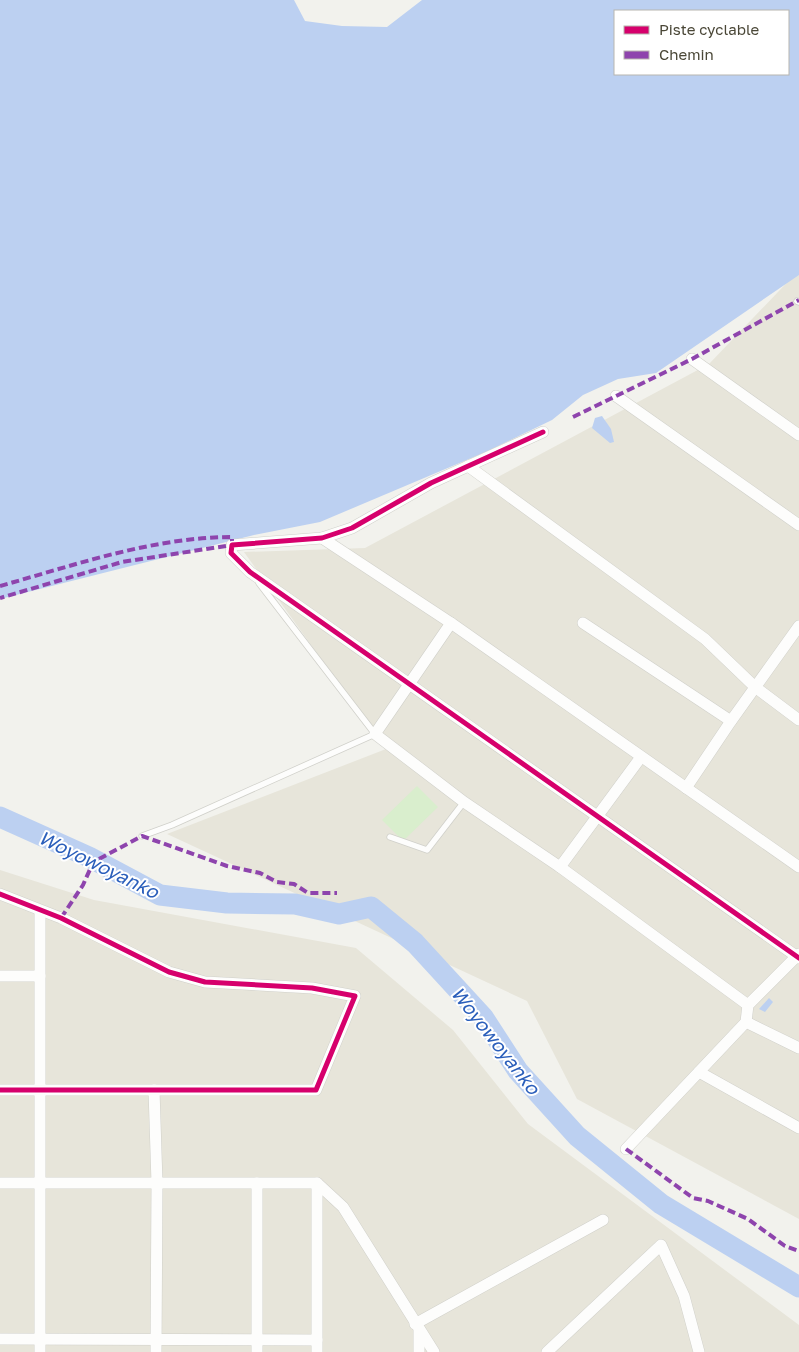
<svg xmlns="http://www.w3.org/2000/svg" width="799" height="1352" viewBox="0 0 799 1352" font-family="'Golos Text',sans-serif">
	<rect width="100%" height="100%" fill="#f2f2ed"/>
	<g fill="#e7e5da">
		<polygon points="799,270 799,1219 577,1099 527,1001 167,834 386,749 244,552 365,548 709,364"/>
		<polygon points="0,870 94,900 356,948 453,1030 528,1124 799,1325 799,1352 0,1352"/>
	</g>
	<polygon fill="#d9eecd" points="417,786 438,807 403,841 382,820"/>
	<g fill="#bcd0f1" fill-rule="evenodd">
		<path d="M0,0H294L305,21L342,26L387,27L422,0H799V275L656,373L618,379L583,395L552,420L488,451L320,522L254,535L0,599ZM615,11H788V74H615Z"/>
		<polygon points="602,416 611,429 614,442 610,443 592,428 595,418"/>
		<polygon points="769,998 773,1002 765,1012 759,1009"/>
	</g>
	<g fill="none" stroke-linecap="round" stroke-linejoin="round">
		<polyline stroke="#bcd0f1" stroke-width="21" points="0,817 89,857 160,895 227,903 295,904 339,914 371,907 415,943 483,1017 518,1071 577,1136 661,1204 799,1287"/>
		<g stroke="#d0d0ca" stroke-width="7">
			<g id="service">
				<polyline points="797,301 799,302"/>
				<polyline points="142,836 172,825 375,734 259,583"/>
				<polyline points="390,837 427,850 464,802"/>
			</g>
		</g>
		<g stroke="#d0d0ca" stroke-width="12">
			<g id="minor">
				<polyline points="692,359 799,435"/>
				<polyline points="616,396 799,525"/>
				<polyline points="543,432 431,483 352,528 322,538 232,545 231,553 250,572 799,958"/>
				<polyline points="468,466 705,639 755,687 799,720"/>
				<polyline points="322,538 451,623 799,867"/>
				<polyline points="451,623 375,734 464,802 560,867 748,1005"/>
				<polyline points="583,623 731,721"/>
				<polyline points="686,788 731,721 799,626"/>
				<polyline points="560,867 641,757"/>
				<polyline points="0,894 61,918 169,972 205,982 312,988 355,996 316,1090 0,1090"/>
				<polyline points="0,976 40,976"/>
				<polyline points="746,1022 799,1048"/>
				<polyline points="699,1072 799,1128"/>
				<polyline points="154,1090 157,1183 156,1352"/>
				<polyline points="626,1149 746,1022 748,1005 799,954"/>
				<polyline points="0,1183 317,1183 343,1207 434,1352"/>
				<polyline points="415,1324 603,1220"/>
				<polyline points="0,1339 317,1340"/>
				<polyline points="40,1352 40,912"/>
				<polyline points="257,1352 257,1183"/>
				<polyline points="317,1352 317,1183"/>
				<polyline points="419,1352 419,1330"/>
				<polyline points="547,1352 661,1245 684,1296 699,1352"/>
			</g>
		</g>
		<use href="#service" stroke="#fdfdfc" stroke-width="5.5"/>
		<use href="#minor" stroke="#fdfdfc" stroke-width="11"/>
		<g stroke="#8e44ad" stroke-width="4" stroke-dasharray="8 4" stroke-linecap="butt">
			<polyline points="573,417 692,359 799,300"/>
			<path d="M0,586C75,565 154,537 232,537V545L122,562L0,598"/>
			<polyline points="99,859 142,836 227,866 260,873 277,882 294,884 308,893 337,893"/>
			<polyline points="61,918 83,885 91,867"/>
			<polyline points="626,1149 693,1198 708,1201 748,1219 785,1246 799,1251"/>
		</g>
		<g stroke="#fff" stroke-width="8">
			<g id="cycleway">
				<polyline points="543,432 431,483 352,528 322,538 232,545 231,553 250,572 799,958"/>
				<polyline points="0,894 61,918 169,972 205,982 312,988 355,996 316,1090 0,1090"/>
			</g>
		</g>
		<use href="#cycleway" stroke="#d6006c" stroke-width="5"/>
	</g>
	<g text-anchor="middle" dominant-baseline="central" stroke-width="4" stroke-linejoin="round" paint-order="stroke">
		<g font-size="19" font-style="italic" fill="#2b5fbb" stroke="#fff">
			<text transform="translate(99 864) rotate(26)">Woyowoyanko</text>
			<text transform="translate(496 1040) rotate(52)">Woyowoyanko</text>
		</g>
	</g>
	<rect x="614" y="10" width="175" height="65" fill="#ffffff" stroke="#b7b5af"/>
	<rect x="624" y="26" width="25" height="8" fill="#d6006c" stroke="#b7b5af"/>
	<text x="659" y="35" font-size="15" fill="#4a4737">Piste cyclable</text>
	<rect x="624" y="51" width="25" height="8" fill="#8e44ad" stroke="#b7b5af"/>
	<text x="659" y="60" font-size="15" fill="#4a4737">Chemin</text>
</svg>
